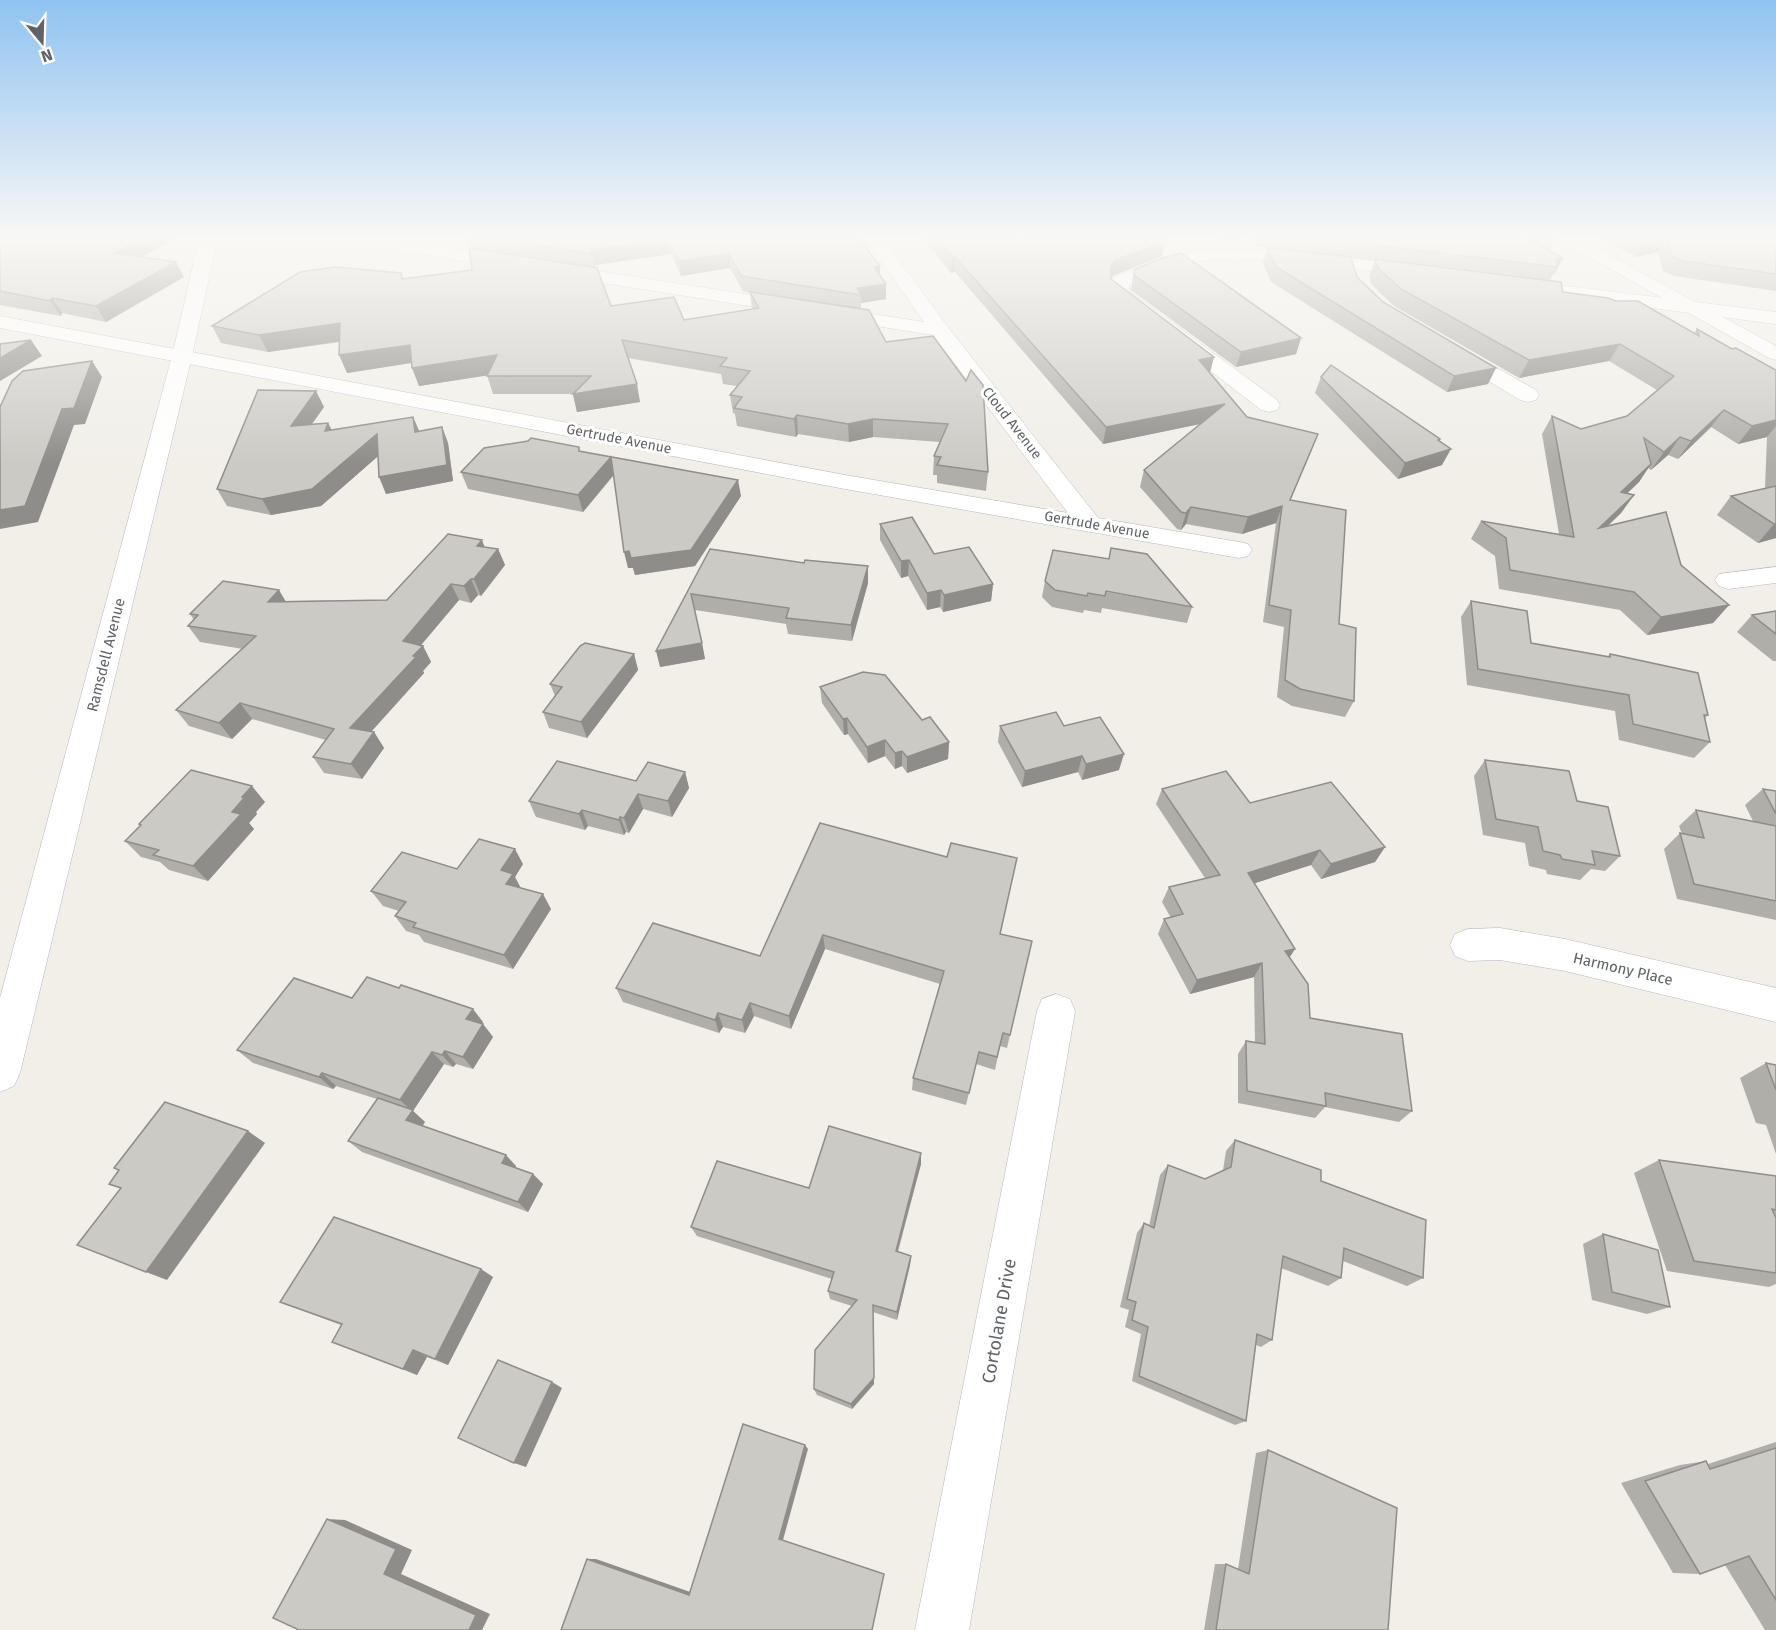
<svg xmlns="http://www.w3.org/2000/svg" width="1776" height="1630" viewBox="0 0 1776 1630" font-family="'Fira Sans',sans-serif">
	<rect width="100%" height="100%" fill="#f1efe8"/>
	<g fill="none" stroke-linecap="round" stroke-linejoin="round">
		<polygon fill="#aadaff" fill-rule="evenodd" points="1161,236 1167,236 1169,247 1165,247"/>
		<g stroke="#b5b8bc" stroke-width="1">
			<g id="minor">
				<polygon points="329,236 373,236 924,322 864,236 881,236 947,326 1098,518 1239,542 1248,544 1252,550 1248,556 1239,558 845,489 0,328 0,316 845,475 1068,513 933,335 337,241"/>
				<path d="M1225,249L1305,252L1417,267L1424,269L1426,273L1424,277L1417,279C1341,267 1232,244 1158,271C1148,274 1139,280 1129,285V291L1277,400L1280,405L1277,410L1269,412L1261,410L1110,293L1111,282L1113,278C1153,259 1182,253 1225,249Z"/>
				<polygon points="1519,280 1776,312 1776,324 1512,290 1510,286 1512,282"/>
				<polygon points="1456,347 1463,349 1536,390 1539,395 1536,400 1528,402 1520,400 1449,357 1446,353 1449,349"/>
				<polygon points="1776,567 1776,583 1728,589 1719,586 1715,580 1719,574"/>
				<polygon points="1500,928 1565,939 1776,988 1776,1022 1565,971 1500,960 1468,961 1455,956 1450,945 1455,934 1468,929"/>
				<polygon points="1056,994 1070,999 1075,1011 969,1630 915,1630 1037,1011 1042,999"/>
			</g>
		</g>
		<g stroke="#b5b8bc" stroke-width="1">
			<polygon id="tertiary" points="200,236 218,236 192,356 20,1073 14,1086 0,1092 0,998 172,356"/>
		</g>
		<g stroke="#b6babf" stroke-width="1">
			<polygon id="secondary" points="1552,236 1574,236 1776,346 1776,360 1769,358"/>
		</g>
		<use href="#minor" fill="#fff" fill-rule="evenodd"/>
		<use href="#tertiary" fill="#fff" fill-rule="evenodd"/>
		<use href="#secondary" fill="#fff" fill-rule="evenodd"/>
	</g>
	<g fill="#afaea9" fill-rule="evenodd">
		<polygon points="0,236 181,236 142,257 184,277 106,322 62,313 61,316 0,305"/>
		<path d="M468,236H857L880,266V275L886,284V299L861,303V309L988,472L986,491L937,483V475H933L934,456L940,442L873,437L849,442L798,434L796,437L737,426L735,414L733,413L730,395L737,386L723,384L721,374L628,358L640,402L577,412L573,394H493L487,375L419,386L411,363L347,373L340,342L268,352L221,343L212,326L401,273L403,279L472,270V249ZM671,254L681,276L730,268L743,291L750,293L752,309L684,320L611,306L595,265Z"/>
		<polygon points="924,236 1158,236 1165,241 1162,256 1112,276 1111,279 1210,373 1247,417 1311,451 1290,500 1339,624 1354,701 1345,717 1292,706 1277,697 1284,627 1263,622 1276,523 1242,534 1186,524 1181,530 1177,529 1140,487 1144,470 1199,424 1103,444 955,272 951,273 929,246"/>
		<polygon points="1218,236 1551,236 1553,243 1549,250 1563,258 1550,280 1563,292 1694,334 1697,329 1732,349 1776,370 1776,538 1758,543 1717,515 1731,496 1765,488 1767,437 1738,444 1711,427 1678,459 1668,455 1651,470 1648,468 1639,482 1627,493 1634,495 1621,513 1608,526 1681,565 1729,605 1713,623 1647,635 1620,610 1499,589 1495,556 1471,539 1481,521 1559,534 1542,434 1552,416 1581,429 1627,416 1657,390 1609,361 1519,378 1394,306 1371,284 1369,276 1375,261 1351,258 1357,277 1383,302 1488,384 1447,392 1271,282 1263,263 1267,248 1291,251 1256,246 1252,237 1222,241"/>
		<polygon points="1596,236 1776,236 1776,291 1674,276 1663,271 1658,252 1636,257"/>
		<polygon points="1134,270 1301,338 1296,354 1236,367 1131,290"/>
		<polygon points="1321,377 1439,441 1442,465 1398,479 1315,393"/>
		<polygon points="324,407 312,424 328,423 332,430 413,417 419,431 442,427 448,443 453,481 386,494 378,456 321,506 271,515 227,506 217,489"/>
		<polygon points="580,451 741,496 695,566 635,575 633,568 628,568 614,475 583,512 468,489 461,472"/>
		<polygon points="880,524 934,554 993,584 991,601 943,612 940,607 927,610 908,576 901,578 880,540"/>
		<polygon points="484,547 498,549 505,565 481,596 478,595 471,603 459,600 421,645 423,646 431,662 423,671 424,673 371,732 374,732 384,748 362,779 324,773 313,757 326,740 252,719 232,739 189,726 176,710 243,649 200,642 188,626 194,620 190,614 285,601 387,600"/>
		<polygon points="710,549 804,563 868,566 868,583 852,641 788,634 786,624 695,610 705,659 660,667"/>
		<polygon points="1045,581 1192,607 1187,623 1102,608 1101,613 1084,610 1083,613 1052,607 1042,597"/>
		<polygon points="1471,601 1531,643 1607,657 1610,654 1708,715 1705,718 1710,742 1694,758 1619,740 1615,711 1467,685 1461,617"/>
		<polygon points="1776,611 1776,661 1773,661 1737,632 1752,615"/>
		<polygon points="634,654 638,670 587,738 549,728 543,712 555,696 550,684"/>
		<polygon points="820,687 922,720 949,742 948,759 907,773 902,766 895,769 885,756 868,763 848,734 844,735 822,703"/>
		<polygon points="1000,726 1064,726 1119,770 1082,780 1078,772 1022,787 998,742"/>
		<polygon points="1485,760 1577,801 1620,856 1605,871 1591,869 1580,880 1547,874 1546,870 1529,866 1525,843 1483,835 1474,776"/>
		<polygon points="685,772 689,788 672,817 643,809 629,833 626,832 624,835 588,826 585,830 536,817 529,801"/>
		<polygon points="1162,789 1250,803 1385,847 1375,862 1321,879 1311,865 1254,883 1289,958 1310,1018 1412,1111 1399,1122 1325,1107 1315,1118 1238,1103 1238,1054 1246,1041 1255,1042 1254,977 1190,994 1158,934 1164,919 1171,918 1162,902 1169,887 1205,878 1156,804"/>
		<polygon points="1763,789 1776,791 1776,920 1677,899 1664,849 1680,833 1682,834 1679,826 1696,810 1753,821 1745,805"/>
		<polygon points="265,802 256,812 257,814 249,823 254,829 208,881 169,870 160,862 141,857 125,841 140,825 139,824"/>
		<polygon points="947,857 1017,858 1000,934 1032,941 1007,1048 1000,1046 995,1070 976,1064 966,1105 912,1090 913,1078 940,984 825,949 791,1029 754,1016 745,1033 723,1027 719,1033 623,1002 616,988 760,956"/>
		<polygon points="523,864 515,877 521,888 551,909 513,969 424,942 419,935 406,931 395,916 399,911 383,906 371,891 457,869"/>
		<polygon points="352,998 483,1022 482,1023 493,1037 473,1069 456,1064 453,1067 444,1064 413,1111 425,1122 422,1126 516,1166 515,1168 543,1184 528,1212 362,1152 348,1141 377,1099 336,1086 333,1089 253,1063 237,1050"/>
		<polygon points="1766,1063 1776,1065 1776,1154 1766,1125 1756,1123 1740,1078"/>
		<polygon points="1235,1140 1321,1181 1423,1278 1407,1286 1343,1261 1341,1278 1328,1286 1281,1268 1272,1340 1261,1347 1256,1345 1246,1421 1235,1425 1132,1381 1141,1334 1125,1327 1129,1310 1120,1307 1137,1233 1144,1223 1149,1226 1160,1175 1168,1165 1205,1179 1223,1170 1226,1151"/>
		<polygon points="1659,1160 1776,1176 1776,1284 1769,1287 1667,1271 1634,1173"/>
		<polygon points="921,1164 898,1252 911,1256 910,1265 897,1320 873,1312 874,1384 852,1409 817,1395 814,1389 852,1306 830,1299 828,1291 832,1279 697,1236 691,1227 809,1188"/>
		<polygon points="1603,1234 1670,1307 1647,1314 1592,1300 1583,1244"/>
		<polygon points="493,1277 448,1365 427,1357 417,1375 332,1342 341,1325 280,1302"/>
		<polygon points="1776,1442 1776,1630 1765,1630 1725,1565 1700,1574 1673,1573 1621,1483 1680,1465 1706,1461 1708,1464"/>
		<polygon points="1268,1450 1388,1630 1204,1630 1215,1564 1226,1564 1238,1569 1256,1453"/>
	</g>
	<g fill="#8f8d8a">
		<polygon points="145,236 181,236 122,267 114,253"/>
		<polygon points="1224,236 1252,236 1252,237 1222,241"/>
		<polygon points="1666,238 1658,252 1636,257 1644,242"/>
		<polygon points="668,240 671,254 595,265 591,250"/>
		<polygon points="1165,241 1162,256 1112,276 1109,282 1111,266 1115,260"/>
		<polygon points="729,253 730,268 681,276 679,261"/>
		<polygon points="952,257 955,257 955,272 951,273"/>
		<polygon points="1563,258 1555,273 1554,273 1557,267 1556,260"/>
		<polygon points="176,262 184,277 106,322 96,306"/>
		<polygon points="880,266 880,281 874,267"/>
		<polygon points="886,284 886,299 861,303 861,295 857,288"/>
		<polygon points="52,298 62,313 61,316 50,301"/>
		<polygon points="340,323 348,340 268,352 259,335"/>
		<polygon points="1301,338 1296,354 1236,367 1241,352"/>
		<polygon points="31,340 42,356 0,381 0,358"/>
		<polygon points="1620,344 1609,361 1519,378 1529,360"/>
		<polygon points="410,345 417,362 347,373 339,355"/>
		<polygon points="497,355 503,373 419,386 412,368"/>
		<polygon points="1214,357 1210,373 1199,360"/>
		<polygon points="92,361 102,377 85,424 74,425 38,522 0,529 0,510"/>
		<polygon points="1496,368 1488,384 1447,392 1454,376"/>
		<polygon points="637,384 640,402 577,412 573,394"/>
		<polygon points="316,391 324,407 299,442 291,426"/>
		<polygon points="1225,404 1220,420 1103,444 1106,427"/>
		<polygon points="1724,410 1711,427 1678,459 1691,441"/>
		<polygon points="797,415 798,434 796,437 794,419"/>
		<polygon points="413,417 420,433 415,432"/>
		<polygon points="873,419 873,437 849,442 848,424"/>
		<polygon points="1776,420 1776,426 1767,437 1738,444 1752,426"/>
		<polygon points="328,423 336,439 325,431"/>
		<polygon points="442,427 448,443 453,481 386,494 379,477"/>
		<polygon points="377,434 384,451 321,506 271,515 262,499"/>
		<polygon points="1680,437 1668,455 1651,470 1664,452"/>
		<polygon points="1440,439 1433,454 1451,449 1442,465 1398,479 1405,463"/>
		<polygon points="611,457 615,473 583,512 578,495"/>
		<polygon points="1651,464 1639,482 1609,511 1621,492"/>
		<polygon points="738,480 741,496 695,566 635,575 633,568 628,568 624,552"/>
		<polygon points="1634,495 1621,513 1586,546 1599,528"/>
		<polygon points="1282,506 1276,523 1242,534 1248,517"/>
		<polygon points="1191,507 1186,524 1181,530 1186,513"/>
		<polygon points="1774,524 1776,524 1776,538 1758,543"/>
		<polygon points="482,540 488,556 477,546"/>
		<polygon points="498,549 505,565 481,596 474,579"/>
		<polygon points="909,560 908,576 901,578 901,561"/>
		<polygon points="868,566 868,583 852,641 851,625"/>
		<polygon points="471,579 478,595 471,603 464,586"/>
		<polygon points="451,584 459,600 411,657 403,641"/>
		<polygon points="993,584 991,601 943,612 944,595"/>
		<polygon points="279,590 289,607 268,602"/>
		<polygon points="941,590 940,607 927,610 927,593"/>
		<polygon points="1729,605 1713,623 1647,635 1661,617"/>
		<polygon points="702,643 705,659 660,667 656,651"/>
		<polygon points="423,646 431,662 423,671 424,673 360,744 350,728"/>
		<polygon points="634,654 638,670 587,738 581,722"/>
		<polygon points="240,703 252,719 232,739 219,723"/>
		<polygon points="847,718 848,734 844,735 843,719"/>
		<polygon points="374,732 384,748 362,779 351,764"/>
		<polygon points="885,740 885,756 868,763 867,747"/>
		<polygon points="949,742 948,759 907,773 907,757"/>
		<polygon points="902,751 902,766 895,769 895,753"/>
		<polygon points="1124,754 1119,770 1082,780 1086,764"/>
		<polygon points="1082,756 1078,772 1022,787 1025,771"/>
		<polygon points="685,772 689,788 672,817 668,801"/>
		<polygon points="252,786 265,802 256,812 257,814 249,823 254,829 208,881 193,866 242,797"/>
		<polygon points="638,794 643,809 629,833 624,818"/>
		<polygon points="582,810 588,826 585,830 579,814"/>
		<polygon points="620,817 626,832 624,835 619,820"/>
		<polygon points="1385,847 1375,862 1321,879 1331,864"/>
		<polygon points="515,849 523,864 515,877 521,889 506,884 501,870"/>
		<polygon points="1320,850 1311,865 1240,888 1248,873"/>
		<polygon points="543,894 551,909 513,969 504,955"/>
		<polygon points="823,935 825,949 791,1029 789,1016"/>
		<polygon points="1295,949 1286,963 1285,951"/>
		<polygon points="1262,963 1254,977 1190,994 1197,980"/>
		<polygon points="750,1003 754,1016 745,1033 742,1020"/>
		<polygon points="473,1009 483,1022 476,1032 466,1019"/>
		<polygon points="718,1013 723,1027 719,1033 715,1020"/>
		<polygon points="483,1024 493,1037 473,1069 463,1057"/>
		<polygon points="445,1051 456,1064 453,1067 442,1055"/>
		<polygon points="432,1052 444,1064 413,1111 425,1122 419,1131 406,1120 412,1111 400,1100"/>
		<polygon points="322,1073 336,1086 333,1089 319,1077"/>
		<polygon points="248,1131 265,1143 167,1280 146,1272"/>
		<polygon points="921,1153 921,1164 895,1260 896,1251"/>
		<polygon points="506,1155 516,1166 512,1174 502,1163"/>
		<polygon points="533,1174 543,1184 528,1212 518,1202"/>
		<polygon points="911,1256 910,1265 897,1320 897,1312"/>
		<polygon points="481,1269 493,1277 448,1365 435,1359"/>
		<polygon points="873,1312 874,1384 852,1409 851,1404"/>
		<polygon points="413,1350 427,1357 417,1375 403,1369"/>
		<polygon points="552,1382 562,1388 526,1467 514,1463"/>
		<polygon points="805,1445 808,1449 783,1540 779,1539"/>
		<polygon points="327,1519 345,1520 412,1550 401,1574 490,1614 482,1630 469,1630 384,1574"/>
		<polygon points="587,1559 596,1559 696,1594 689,1595"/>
	</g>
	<g fill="#cccac5" stroke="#8f8d8a" stroke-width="1.5">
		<polygon points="0,236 145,236 114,253 176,262 96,306 52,298 50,301 0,291"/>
		<polygon points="479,236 857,236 880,266 874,267 886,284 857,288 861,295 741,276 729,253 679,261 668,240 591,250 592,254"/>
		<polygon points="934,236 1158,236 1165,241 1115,260 1111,266 1111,279 1214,357 1199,360 1247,417 1318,434 1290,500 1346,510 1339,624 1356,628 1354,701 1300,689 1285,680 1291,610 1269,605 1282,506 1248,517 1191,507 1186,513 1181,512 1144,470 1225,404 1106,427 955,257 952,257"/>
		<polygon points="1300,236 1551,236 1553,243 1532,241 1563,258 1556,260 1557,267"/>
		<polygon points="1633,236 1776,236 1776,274 1683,261 1672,256 1666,238 1644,242"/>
		<polygon points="469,248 597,268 611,306 674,297 684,320 759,308 750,292 869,310 886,342 933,336 966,381 971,370 983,385 988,472 937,465 941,457 934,456 948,424 873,419 848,424 797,415 794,419 734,408 742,397 730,395 750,371 720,366 727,358 622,340 637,384 573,394 591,376 487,376 497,355 412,368 410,345 339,355 340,323 259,335 212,326 300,272 335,267 401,273 402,279 472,270"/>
		<polygon points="1267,248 1351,257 1357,277 1383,302 1496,368 1454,376 1276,267"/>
		<polygon points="1181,253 1301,338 1241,352 1134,275 1134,270 1159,259"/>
		<polygon points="1375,259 1561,282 1563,292 1608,298 1616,301 1638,301 1699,336 1697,329 1732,349 1736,348 1776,370 1776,420 1752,426 1724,410 1691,441 1680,437 1664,452 1644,438 1651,464 1621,492 1634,495 1599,528 1666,512 1681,565 1729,605 1661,617 1634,592 1510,570 1506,538 1481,521 1574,537 1552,416 1581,429 1627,416 1674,376 1620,344 1529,360 1401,289 1377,267"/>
		<polygon points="31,340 0,358 0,344"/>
		<polygon points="92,361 74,408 62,409 25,506 0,510 0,407 12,381 23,371"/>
		<polygon points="1331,365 1440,439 1438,440 1451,449 1405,463 1321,377"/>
		<polygon points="258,390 316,391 291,426 328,423 325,431 413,417 415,432 442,427 447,465 379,477 377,434 312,489 262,499 217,489"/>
		<polygon points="531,438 579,447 579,451 738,480 691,550 631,558 629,551 624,552 611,457 578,495 461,472 484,448 528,441"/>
		<polygon points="1776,486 1776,524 1774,524 1731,496"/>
		<polygon points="912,517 934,554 969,547 993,584 944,595 941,590 927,593 909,560 901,561 880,524"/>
		<polygon points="448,534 482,540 477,546 498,549 474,579 471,579 464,586 451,584 403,641 423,646 413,656 416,657 350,728 374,732 351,764 313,757 334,729 240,703 219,723 176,710 256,636 188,626 198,615 190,614 223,581 279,590 268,602 387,600"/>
		<polygon points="1111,548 1147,554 1192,607 1106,591 1105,596 1088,593 1087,596 1055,590 1045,581 1053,550 1109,559"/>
		<polygon points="710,549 804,563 805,560 868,566 851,625 786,618 789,608 691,594 702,643 656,651"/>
		<polygon points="1471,601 1527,611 1531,643 1610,657 1610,654 1698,673 1708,715 1704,715 1710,742 1633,724 1629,695 1478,669"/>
		<polygon points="1776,611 1776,634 1752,615"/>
		<polygon points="585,643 634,654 581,722 543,712 562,687 550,684 580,646"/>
		<polygon points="863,672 885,675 922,720 930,717 949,742 907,757 902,751 895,753 885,740 867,747 847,718 843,719 820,687"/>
		<polygon points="1056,712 1064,726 1100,717 1124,754 1086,764 1082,756 1025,771 1000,726"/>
		<polygon points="1485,760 1569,771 1577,801 1608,807 1620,856 1592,851 1595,865 1562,859 1560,855 1543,851 1538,827 1496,819"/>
		<polygon points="557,761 636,781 648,762 685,772 668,801 638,794 624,818 620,817 619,820 582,810 579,814 529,801"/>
		<polygon points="191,770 252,786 242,797 244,798 232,812 241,814 193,866 153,855 159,850 125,841 141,825 139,824"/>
		<polygon points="1226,771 1250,803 1331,782 1385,847 1331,864 1320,850 1248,873 1295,949 1285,951 1308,984 1310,1018 1402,1034 1412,1111 1325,1093 1326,1106 1247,1091 1246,1041 1265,1044 1262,963 1197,980 1164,919 1183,914 1169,887 1220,875 1162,789"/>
		<polygon points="1763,789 1776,791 1776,814"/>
		<polygon points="1696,810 1776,826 1776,901 1694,884 1680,833 1704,838"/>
		<polygon points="820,823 947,857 951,843 1017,858 1000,934 1032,941 1010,1035 1003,1033 997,1057 979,1052 969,1093 913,1078 944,971 823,935 789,1016 750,1003 742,1020 718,1013 715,1020 616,988 653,923 760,956"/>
		<polygon points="479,839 515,849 501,870 513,874 506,884 543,894 504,955 413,927 416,923 395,916 406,902 371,891 402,852 457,869"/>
		<polygon points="367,977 399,988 401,985 473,1009 466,1019 483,1024 463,1057 445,1051 442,1055 432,1052 400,1100 322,1073 319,1077 237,1050 294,978 352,998"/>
		<polygon points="1766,1063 1776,1065 1776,1090"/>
		<polygon points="378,1098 413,1110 406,1120 506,1155 502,1163 533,1174 518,1202 348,1141"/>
		<polygon points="165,1102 248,1131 146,1272 77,1245 121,1188 109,1184 119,1170 114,1168"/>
		<polygon points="829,1126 921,1153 896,1251 911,1256 897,1312 873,1305 874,1378 851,1404 814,1389 815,1350 857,1300 828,1291 834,1272 691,1227 717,1161 809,1188"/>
		<polygon points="1235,1140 1321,1170 1321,1181 1426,1220 1423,1278 1344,1248 1341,1278 1283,1256 1272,1340 1257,1334 1246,1421 1139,1376 1148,1327 1132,1320 1136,1302 1127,1299 1144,1223 1154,1228 1168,1165 1205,1179 1231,1167"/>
		<polygon points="1659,1160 1776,1176 1776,1210 1772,1209 1776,1218 1776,1273 1694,1261"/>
		<polygon points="334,1217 481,1269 435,1359 413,1350 403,1369 332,1342 342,1324 280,1302"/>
		<polygon points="1603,1234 1658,1250 1670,1307 1612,1292"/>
		<polygon points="498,1360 552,1382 514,1463 458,1438"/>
		<polygon points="743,1424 805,1445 779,1539 884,1574 872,1630 561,1630 587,1559 689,1595"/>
		<polygon points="1776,1448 1776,1600 1749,1556 1700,1574 1645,1481 1706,1461 1710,1469"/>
		<polygon points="1268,1450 1397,1508 1388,1630 1216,1630 1226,1564 1249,1574"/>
		<polygon points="327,1519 396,1549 384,1574 476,1615 469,1630 299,1630 273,1618"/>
	</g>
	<linearGradient id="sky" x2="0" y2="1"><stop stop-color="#8fc3f1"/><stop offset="0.51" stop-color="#f9f8f5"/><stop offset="1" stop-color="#f9f8f5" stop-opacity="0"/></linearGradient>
	<rect width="1776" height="465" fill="url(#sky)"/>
	<g text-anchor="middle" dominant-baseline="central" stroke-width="6" stroke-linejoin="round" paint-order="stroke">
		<g font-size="14" fill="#5f6368" stroke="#fff">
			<text transform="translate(1012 423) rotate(52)">Cloud Avenue</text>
			<text transform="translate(619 439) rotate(11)">Gertrude Avenue</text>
			<text transform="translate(1097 525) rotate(10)">Gertrude Avenue</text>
		</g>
		<g font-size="15" fill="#5f6368" stroke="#fff">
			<text transform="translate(106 655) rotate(-76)">Ramsdell Avenue</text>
			<text transform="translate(1623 969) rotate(13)">Harmony Place</text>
		</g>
		<g font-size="18" fill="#5f6368" stroke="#fff">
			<text transform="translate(999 1321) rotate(-80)">Cortolane Drive</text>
		</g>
	</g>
	<g transform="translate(42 42) rotate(161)" stroke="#ffffff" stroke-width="4.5" paint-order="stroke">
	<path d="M0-4.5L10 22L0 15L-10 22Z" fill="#5f6368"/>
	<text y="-9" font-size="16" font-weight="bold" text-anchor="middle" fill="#5f6368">N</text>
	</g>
</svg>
